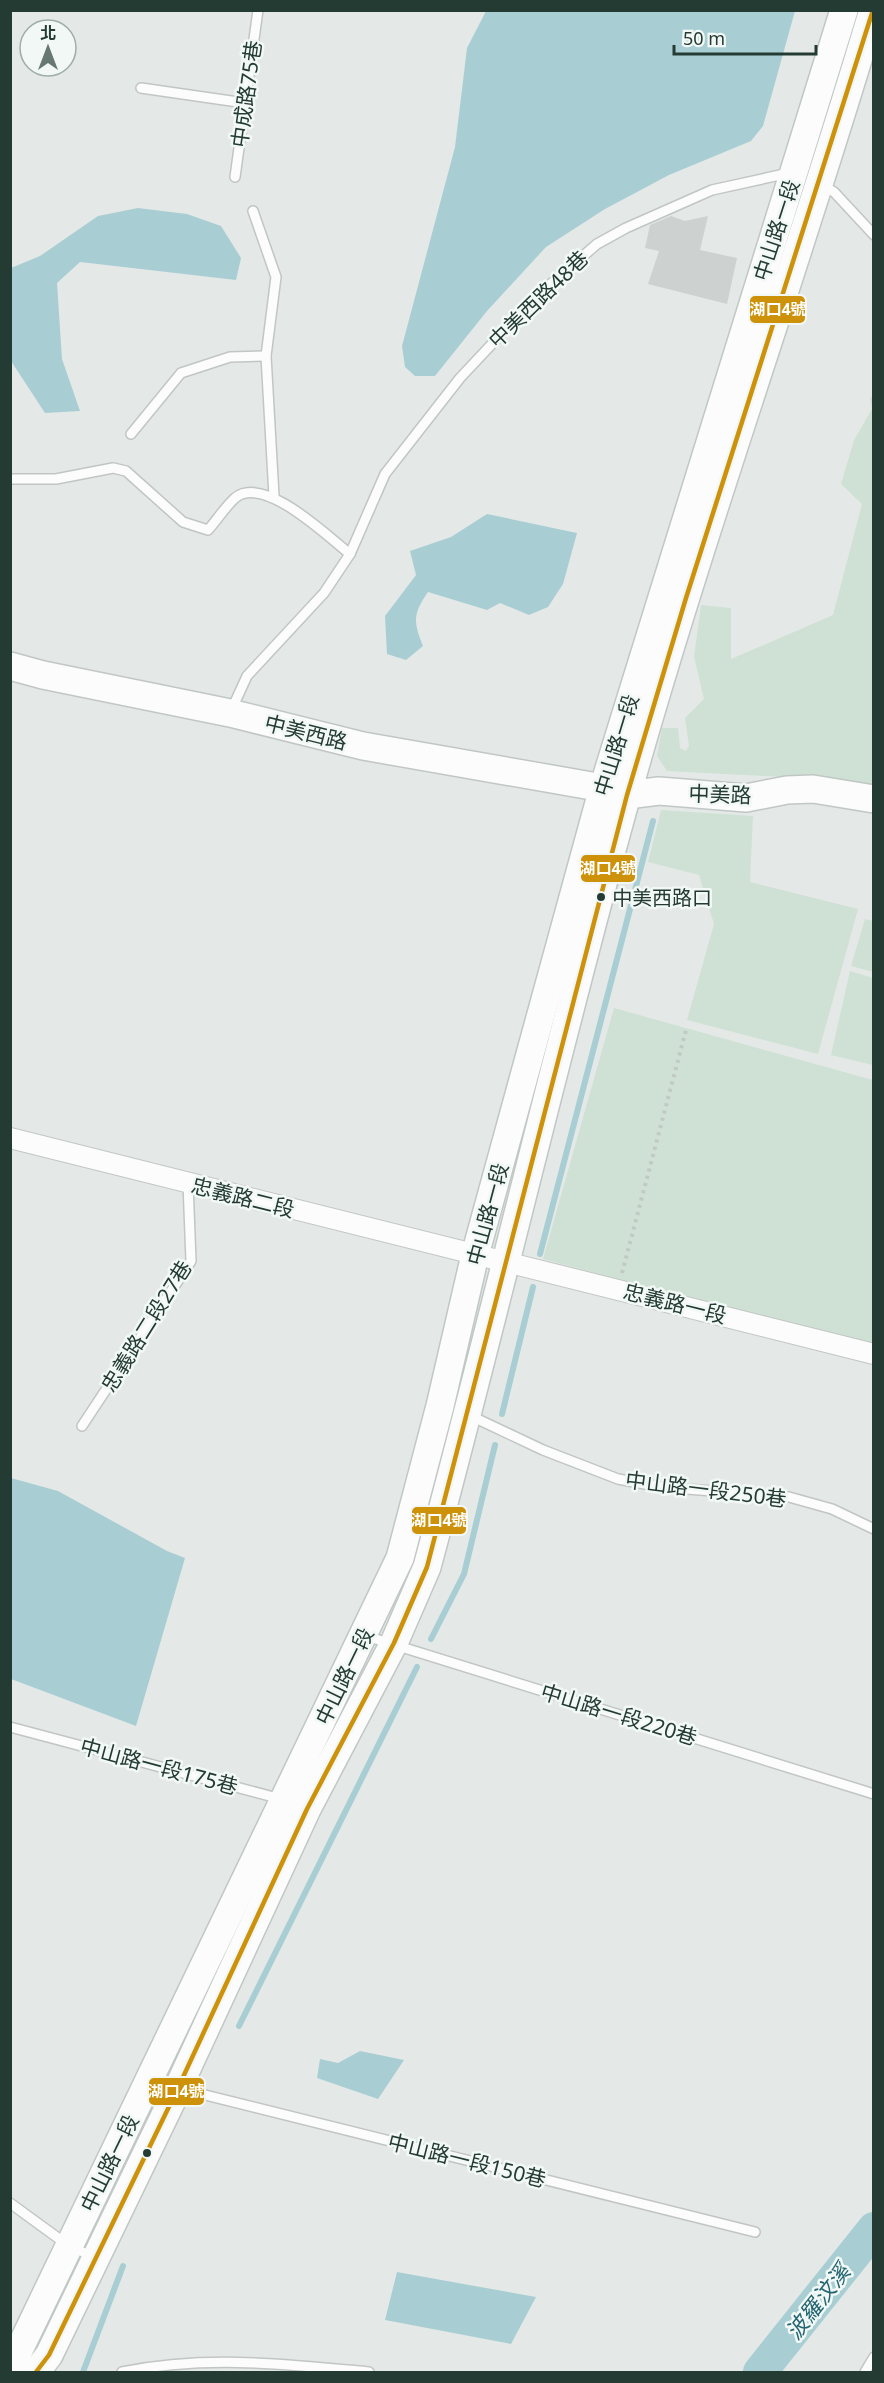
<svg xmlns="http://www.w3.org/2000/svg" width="884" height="2383" viewBox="0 0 884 2383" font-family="'Noto Sans','Noto Sans TC',sans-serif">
	<rect width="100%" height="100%" fill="#e4e9e7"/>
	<g fill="#cfe1d4">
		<polygon points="873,395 873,787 843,780 667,771 657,756 662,728 678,728 680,748 686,751 689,746 685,718 704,699 694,657 701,605 731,608 731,659 833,615 862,504 841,484 854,440 872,409 870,398"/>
		<polygon points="661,810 753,816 750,882 858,909 818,1054 687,1020 714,924 699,875 648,862"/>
		<polygon points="865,919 873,921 873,972 851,966"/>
		<polygon points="850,971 873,978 873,1065 831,1055"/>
		<polygon points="614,1008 873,1080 873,1355 723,1317 676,1291 663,1291 543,1259"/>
	</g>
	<g fill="#a8ced3">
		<polygon points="486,11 795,11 763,126 751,141 669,175 605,209 546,247 487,311 435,376 415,376 405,367 402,346 455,147 467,48"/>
		<polygon points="138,208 187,214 221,226 241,258 236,280 80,262 57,283 62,359 80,411 45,413 11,361 11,268 40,256 98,216"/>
		<path d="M487,514L577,533L563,584L548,607L529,615L500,603L487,610L428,592C413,614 413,621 423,646L406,660L387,654L385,616L416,575L410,551L451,537Z"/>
		<polygon points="11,1478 58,1491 167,1551 185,1558 136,1726 11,1679"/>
		<polygon points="360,2051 404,2060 378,2099 317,2078 320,2059 338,2063"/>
		<polygon points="397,2272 536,2297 511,2344 385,2320"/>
	</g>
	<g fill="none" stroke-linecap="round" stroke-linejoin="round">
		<g stroke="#a8ced3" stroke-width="6">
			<polyline points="540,1254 653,821"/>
			<polyline points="502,1414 533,1287"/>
			<polyline points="431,1639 464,1574 495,1445"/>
			<polyline points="239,2026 417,1667"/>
			<polyline points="83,2372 123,2266"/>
		</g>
		<polyline stroke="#a8ced3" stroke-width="34" points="760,2372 874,2229"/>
	</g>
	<polygon fill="#cdd2d0" points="671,216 685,221 708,216 700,250 737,258 727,304 648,284 659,251 645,248 650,225"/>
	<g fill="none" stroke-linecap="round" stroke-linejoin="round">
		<g stroke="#c1c6c4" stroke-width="12">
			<g id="lane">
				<polyline points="141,88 245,103"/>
				<polyline points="235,177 258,10"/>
				<polyline points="823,186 834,192 874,235"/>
				<polyline points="253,211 276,277 266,356 274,496"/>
				<polyline points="131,434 181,373 230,357 266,356"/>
				<path d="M10,479H56L113,468L126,471L183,522L208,530C217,520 225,507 235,498C264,474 327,536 350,554"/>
				<polyline points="231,711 247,676 324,593 350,554 385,474 460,378 538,295 597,244 626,228 712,190 789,173"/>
				<polyline points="471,1416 543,1450 618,1479 661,1487 789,1497 832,1509 874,1529"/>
				<polyline points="82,1426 191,1261 188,1183"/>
				<polyline points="366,1636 874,1794"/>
				<polyline points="10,1727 281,1799"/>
				<polyline points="181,2089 755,2232"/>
				<polyline points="10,2203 69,2246 94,2257"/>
				<path d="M122,2372C206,2355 284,2364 369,2372"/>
				<polyline points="865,2372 874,2357"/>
			</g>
		</g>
		<g stroke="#c1c6c4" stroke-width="22">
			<polyline id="street" points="10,1138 874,1354"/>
		</g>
		<g stroke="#c0c7c4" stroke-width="30">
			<g id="secondary">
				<polyline points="10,666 43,675 230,713 363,746 603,788 627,795 659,791 746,798 787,790 813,789 874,799"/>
				<polyline points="10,2369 400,1558 440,1406 475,1255 603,788 844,10"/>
				<path d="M36,2372L49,2355L178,2088L307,1809L394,1643L427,1567C496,1311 556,1051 627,795C701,531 795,273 873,10"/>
			</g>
		</g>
		<polyline stroke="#c1c9c5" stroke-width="4" stroke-dasharray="3 4.5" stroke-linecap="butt" points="622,1273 686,1030"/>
		<use href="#lane" stroke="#fbfcfb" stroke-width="9"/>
		<use href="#street" stroke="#fbfcfb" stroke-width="20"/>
		<use href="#secondary" stroke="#fbfcfb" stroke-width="27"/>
		<g stroke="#f2f8f5" stroke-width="9">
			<polyline id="bus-1" points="36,2372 49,2355 178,2088 307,1809 394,1643 427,1567 627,795 686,598 873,10"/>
		</g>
		<use href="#bus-1" stroke="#cd910a" stroke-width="4.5"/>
	</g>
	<g fill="#243b34" stroke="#f2f8f5" stroke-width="2">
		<circle cx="601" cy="897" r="5"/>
		<circle cx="147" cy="2153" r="5"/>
	</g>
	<g text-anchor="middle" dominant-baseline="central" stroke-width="5" stroke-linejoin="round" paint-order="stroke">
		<g font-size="20" fill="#243b34" stroke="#f2f8f5" text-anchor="start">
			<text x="612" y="897">中美西路口</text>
		</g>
		<g font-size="21" fill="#243b34" stroke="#f2f8f5">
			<text transform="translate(246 94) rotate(-82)">中成路75巷</text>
			<text transform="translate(776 230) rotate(-72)">中山路一段</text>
			<text transform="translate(538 299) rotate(-44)">中美西路48巷</text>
			<text transform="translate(306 732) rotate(14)">中美西路</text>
			<text transform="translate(616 745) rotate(-73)">中山路一段</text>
			<text transform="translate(720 794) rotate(2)">中美路</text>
			<text transform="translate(243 1197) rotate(14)">忠義路二段</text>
			<text transform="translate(487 1214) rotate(-75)">中山路一段</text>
			<text transform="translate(675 1303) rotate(14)">忠義路一段</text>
			<text transform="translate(146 1326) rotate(-58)">忠義路二段27巷</text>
			<text transform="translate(706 1489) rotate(7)">中山路一段250巷</text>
			<text transform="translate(344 1676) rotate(-64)">中山路一段</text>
			<text transform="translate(619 1714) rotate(17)">中山路一段220巷</text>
			<text transform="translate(159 1766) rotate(15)">中山路一段175巷</text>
			<text transform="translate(467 2160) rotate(14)">中山路一段150巷</text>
			<text transform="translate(109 2163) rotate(-64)">中山路一段</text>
		</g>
		<g font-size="22" font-style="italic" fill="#236571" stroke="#f2f8f5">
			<text transform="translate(817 2301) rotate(-52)">波羅汶溪</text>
		</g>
	</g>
	<g stroke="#f2f8f5" stroke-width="2">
		<rect x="749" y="295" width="57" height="29" rx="6" fill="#cd910a"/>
		<rect x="580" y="854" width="56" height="29" rx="6" fill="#cd910a"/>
		<rect x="411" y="1506" width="56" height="29" rx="6" fill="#cd910a"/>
		<rect x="148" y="2077" width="57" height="29" rx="6" fill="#cd910a"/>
	</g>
	<g font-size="16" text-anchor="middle" font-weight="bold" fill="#fff">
		<text x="778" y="315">湖口4號</text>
		<text x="608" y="874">湖口4號</text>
		<text x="439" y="1526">湖口4號</text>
		<text x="176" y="2097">湖口4號</text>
	</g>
	<rect width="884" height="2383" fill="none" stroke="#243b34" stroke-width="24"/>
	<g transform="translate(48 48)"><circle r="28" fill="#f2f8f5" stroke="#a0aca8" stroke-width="1.5"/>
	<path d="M0-4.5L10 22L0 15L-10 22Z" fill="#677873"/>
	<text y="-9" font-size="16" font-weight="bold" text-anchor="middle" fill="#243b34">北</text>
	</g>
	<path d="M674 45v9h142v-9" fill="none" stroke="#243b34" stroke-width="3"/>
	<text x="683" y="45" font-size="18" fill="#243b34" stroke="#f2f8f5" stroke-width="4.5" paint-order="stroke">50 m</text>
</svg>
